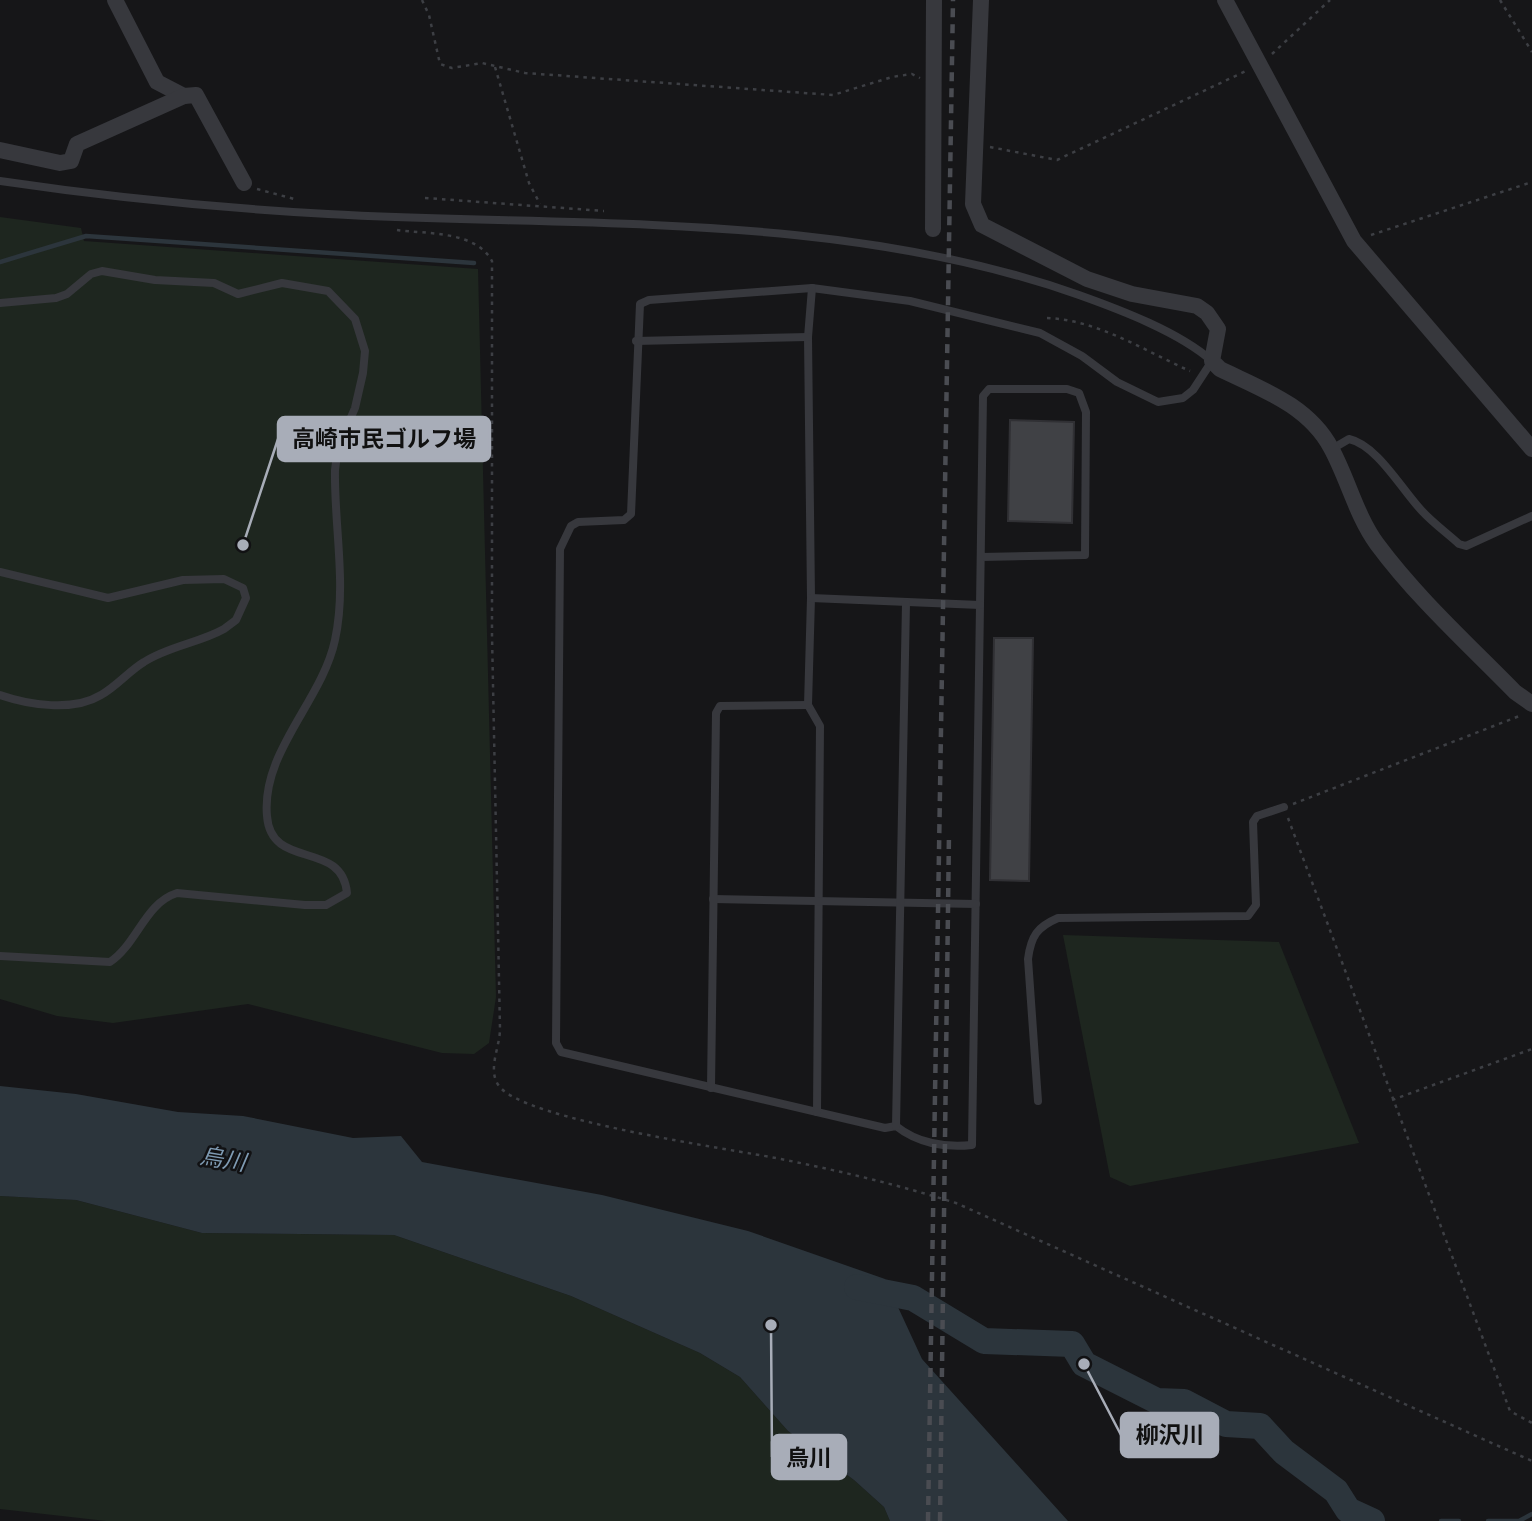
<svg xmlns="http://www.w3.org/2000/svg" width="1532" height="1521" viewBox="0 0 1532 1521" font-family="Arial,'Noto Sans JP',sans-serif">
	<rect width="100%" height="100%" fill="#161618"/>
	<g fill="#1e261f">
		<polygon points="0,217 81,228 84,241 478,269 496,997 489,1043 474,1054 442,1053 248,1004 113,1023 57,1016 0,999"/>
		<polygon points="1063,935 1279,942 1359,1143 1130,1186 1110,1177"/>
		<polygon points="0,1196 76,1200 202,1233 394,1235 571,1296 700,1353 740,1377 788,1431 854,1480 884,1507 890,1521 106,1521 0,1509"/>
	</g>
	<polygon fill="#2c353c" points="0,1086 76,1094 178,1112 243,1116 353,1138 401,1136 422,1162 602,1195 748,1231 885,1279 922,1359 1068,1521 890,1521 884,1507 854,1480 788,1431 740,1377 700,1353 571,1296 394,1235 202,1233 76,1200 0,1196"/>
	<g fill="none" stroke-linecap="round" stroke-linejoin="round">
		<g stroke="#2c353c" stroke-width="4.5">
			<polyline points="0,262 86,236 474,263"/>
			<polyline points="1441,1521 1459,1521"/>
			<polyline points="1488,1521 1519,1521 1532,1514"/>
		</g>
		<polyline stroke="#2c353c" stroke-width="26" points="857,1287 913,1298 984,1341 1072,1344 1084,1364 1157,1401 1184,1402 1226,1424 1260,1426 1284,1452 1336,1491 1348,1510 1372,1521"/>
	</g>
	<g fill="#404145" stroke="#303034" stroke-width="2">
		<polygon points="1010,420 1074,422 1072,523 1008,521"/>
		<polygon points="994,638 1033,638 1029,881 990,880"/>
	</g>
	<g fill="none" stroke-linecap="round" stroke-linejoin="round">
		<g stroke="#3d3f44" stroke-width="2.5" stroke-dasharray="3.5 5" stroke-linecap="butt">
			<polyline points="422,0 429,15 440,64 452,68 482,63 525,73 833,95 892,77 912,74 920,78"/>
			<polyline points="1500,0 1532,52"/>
			<polyline points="1272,54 1330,0"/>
			<polyline points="495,67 529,183 540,204"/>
			<polyline points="990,147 1057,160 1246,71"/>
			<polyline points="257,189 298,200"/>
			<polyline points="425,198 604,211"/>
			<path d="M397,230C427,234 476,231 492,261V635L500,1029C500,1047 487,1070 499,1086C524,1120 731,1149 781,1159C840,1171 899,1185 956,1203L1532,1461"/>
			<polyline points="1371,235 1532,182"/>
			<path d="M1047,318C1098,320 1145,351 1190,371"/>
			<polyline points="1293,804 1522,715"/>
			<polyline points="1288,818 1510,1411 1532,1423"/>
			<polyline points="1392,1100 1532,1049"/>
		</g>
		<g stroke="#37383d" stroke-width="8">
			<path d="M0,181C108,197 218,208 328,214C579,228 838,210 1079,295C1121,310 1179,332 1212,361L1193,390L1183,398L1158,402L1117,382L1082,356L1040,333L910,301L812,288L649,300L640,304L631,514L624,520L578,522L571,526L560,549L556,1043L561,1052L885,1128L896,1126C917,1143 945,1148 972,1145L980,605L983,396L989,389H1067L1079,393L1086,412L1085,555L981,557"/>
			<polyline points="812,288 808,337 811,598 808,705 820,726 817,1112"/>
			<path d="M0,303L56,298L67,294L91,274L102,271L155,280L214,283L238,294L282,283L328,291L355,319L365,351L363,373L355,408L338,447L335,470C334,526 347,585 335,640C322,701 261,752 267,816C271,871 342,839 347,893L326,905H305L177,893C145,903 137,944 110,962L0,956"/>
			<polyline points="636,341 808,337"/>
			<path d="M1332,449L1349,439C1377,445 1402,490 1422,511C1433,523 1447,533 1459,544L1466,546L1532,516"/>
			<path d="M0,572L108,598L183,580L224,579L243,588L246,598L236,620L224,629C199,643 169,646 144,662C129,671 117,686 101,695C73,712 29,705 0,695"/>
			<polyline points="811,598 980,605"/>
			<polyline points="713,899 976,904"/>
			<polyline points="711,1088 716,713 720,706 808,705"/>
			<path d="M1038,1101L1028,959C1031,936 1037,927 1058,918L1248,916L1256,905L1253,822L1257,816L1284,807"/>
			<polyline points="896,1126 906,603"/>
		</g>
		<g stroke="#37383d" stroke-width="16">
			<polyline points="115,0 157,82 184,96"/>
			<path d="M981,0L973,204L982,225L1087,279L1132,294L1197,306L1207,313L1218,329L1212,361L1220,369C1261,389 1308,405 1331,448C1348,479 1356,515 1377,544C1417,598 1468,644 1515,692L1532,704"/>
			<polyline points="1225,0 1354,241 1532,449"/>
			<polyline points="0,150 60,163 71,161 77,144 184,96 196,95 244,183"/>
			<polyline points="933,229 934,0"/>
		</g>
		<g stroke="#4a4c52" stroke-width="4.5" stroke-dasharray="9 7" stroke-linecap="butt">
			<polyline points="928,1521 953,0"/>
			<polyline points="940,1521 949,833"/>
		</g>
	</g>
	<g text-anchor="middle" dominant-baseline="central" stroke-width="5" stroke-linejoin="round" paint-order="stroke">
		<g font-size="23" font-style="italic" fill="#7f9bb3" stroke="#111113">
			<text transform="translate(223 1159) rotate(9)">烏川</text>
		</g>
	</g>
	<path fill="none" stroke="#a8adb8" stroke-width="2.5" d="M243 545L278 439M1084 1364L1121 1435M771 1325L772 1457"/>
	<g fill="#a8adb8" stroke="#111113" stroke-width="2.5">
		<circle cx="243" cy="545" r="7"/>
		<circle cx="1084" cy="1364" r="7"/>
		<circle cx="771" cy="1325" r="7"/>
	</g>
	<g fill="#a8adb8" stroke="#a8adb8" stroke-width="2.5">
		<rect x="278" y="417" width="212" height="44" rx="7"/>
		<rect x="1121" y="1413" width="97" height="44" rx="7"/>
		<rect x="772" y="1435" width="74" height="44" rx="7"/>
	</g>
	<g font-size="23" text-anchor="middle" font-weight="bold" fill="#111">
		<text x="384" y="447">高崎市民ゴルフ場</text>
		<text x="1170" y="1443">柳沢川</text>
		<text x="809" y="1466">烏川</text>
	</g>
</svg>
